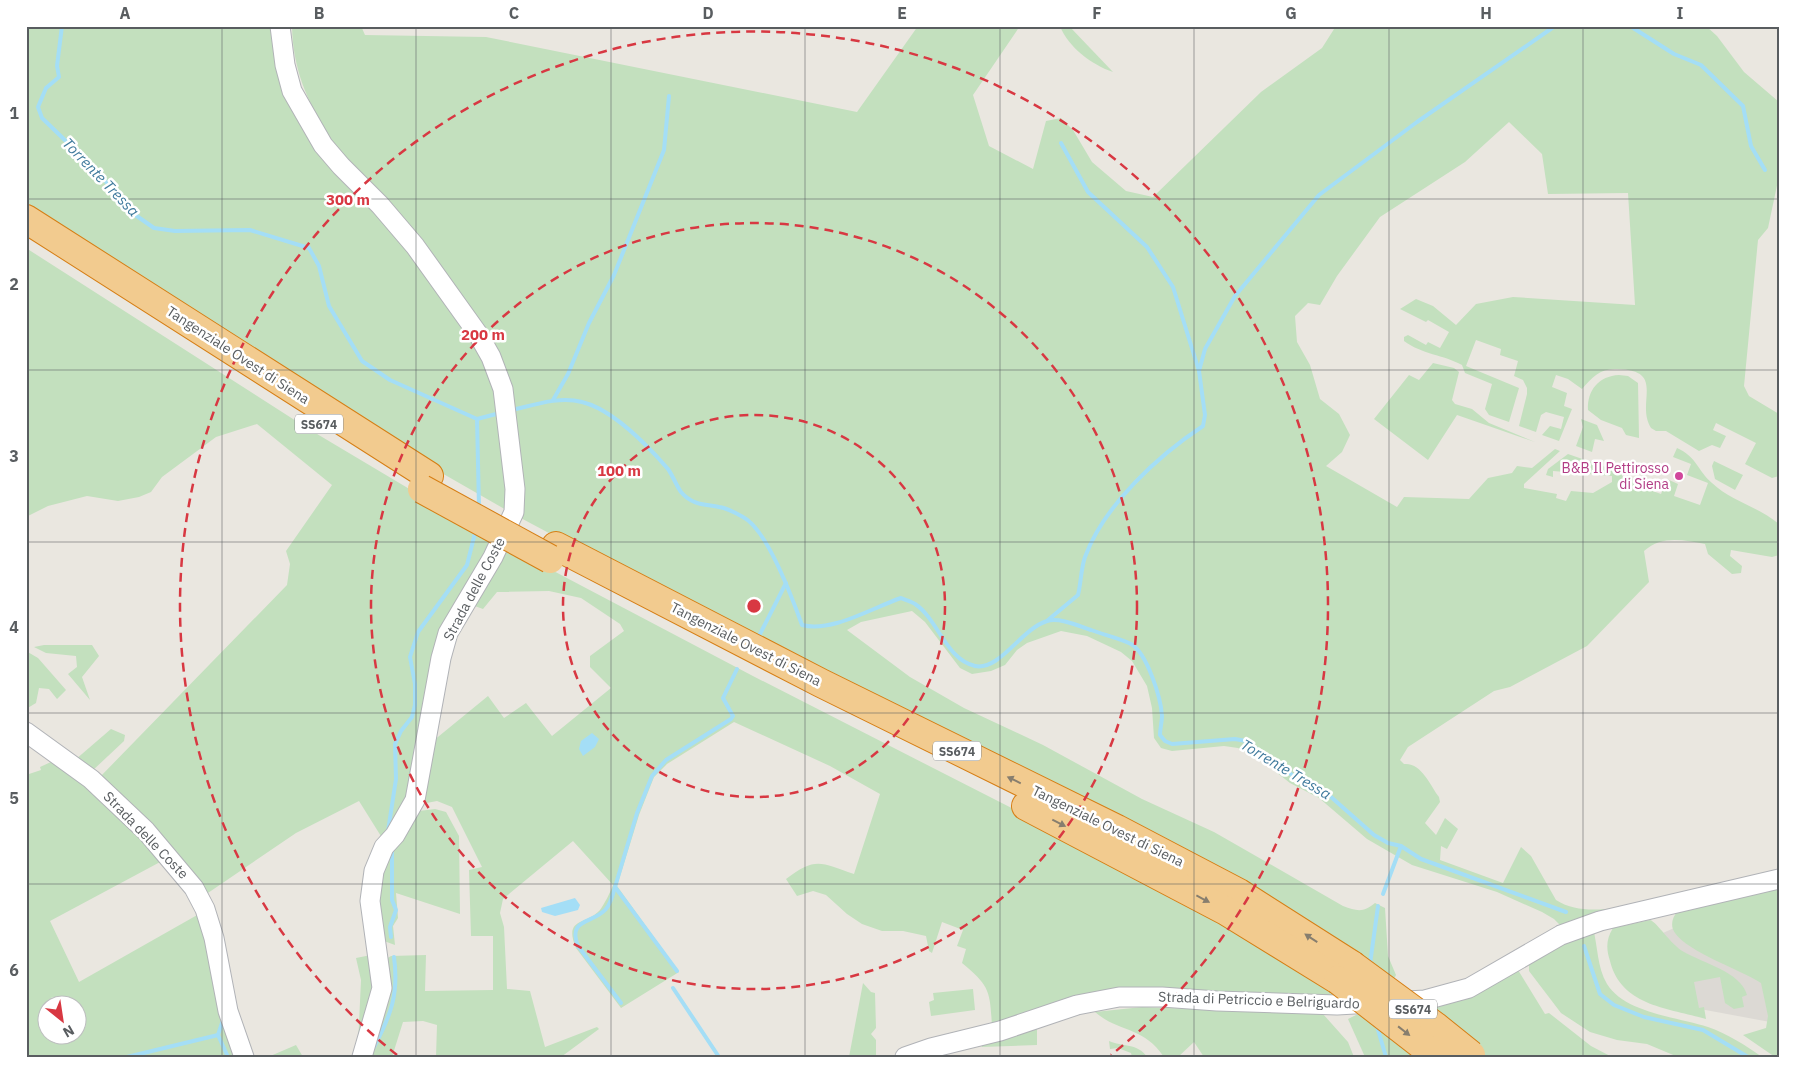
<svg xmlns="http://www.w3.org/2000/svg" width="1805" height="1083" viewBox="0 0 1805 1083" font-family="'IBM Plex Sans',sans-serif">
	<rect width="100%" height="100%" fill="#eae7e0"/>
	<polygon fill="#dcd9d4" points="1681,925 1779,960 1770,1022 1641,998 1647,940"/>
	<g fill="#c3e0be" fill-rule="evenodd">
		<polygon points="26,26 276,26 285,81 475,336 495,379 508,511 433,468 26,209"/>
		<path d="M292,26H361L365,35L486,37L857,112L918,26H1020L973,95L989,146L1033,169L1046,121L1061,118L1073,130L1092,162L1126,191L1153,197L1261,92L1322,48L1336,26H1706L1717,36L1744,72L1779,102V176L1768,228L1758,240L1744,386L1749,396L1779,414V476L1772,478L1745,464L1756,443L1716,423L1713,430L1726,436L1720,448L1712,445L1699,451L1666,431H1656L1651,428C1635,403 1667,370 1617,369C1601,368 1592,377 1582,389L1568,379L1556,375L1552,387L1567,393L1564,406L1572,409L1559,441L1542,435L1550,426L1561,429L1564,417L1546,412L1541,415L1536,432L1519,426L1527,394V388L1523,380L1514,376L1518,361L1500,355L1501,349L1476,340L1466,366L1519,388L1509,422L1489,415L1485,409L1492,384L1465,373L1462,365C1444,355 1421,354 1404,341V337L1408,335L1426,345L1428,342L1440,348L1449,332L1428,320L1426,322L1400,309L1416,299L1433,306L1456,325L1476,304L1513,297L1635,305L1628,193L1548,194L1542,154L1509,122L1465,162L1380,217L1337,276L1320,305L1308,303L1295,316L1297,342L1310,365L1320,399L1339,414L1350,435L1342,452L1326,466L1397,507L1404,497L1469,499L1488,478L1512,473L1517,466L1532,468L1555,449L1560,451L1524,484V488L1557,494L1556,498L1566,501L1571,491L1593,493L1612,482V476L1553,471V477L1546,475L1548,469L1568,454L1620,472L1623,477L1651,482L1647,489L1661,494L1667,479L1678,484L1674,496L1700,505L1708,483L1687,475L1691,464L1673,457L1677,448C1697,457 1697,470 1712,483C1731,501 1759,507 1779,524V555L1772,557L1731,550L1730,556L1742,566L1741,573L1732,574L1708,554L1705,544C1683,540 1662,535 1644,551L1649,582L1587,646L1510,687L1494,691L1408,747L1400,760L1404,764C1421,762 1430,785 1439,797L1440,802L1425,823L1436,835L1445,818L1458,829L1447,849L1441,846L1440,860L1503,883L1521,847L1531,856L1556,900C1575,912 1596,910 1617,908L1564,929L1554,919L1542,912L1497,892L1412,865L1367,839L1319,798L1290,783L1262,761L1238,748L1224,746L1172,751L1161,748L1154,738L1152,708L1147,686L1132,661L1121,652L1087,636L1061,631L1027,643L1017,650L1005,665L991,671L972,674L960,668L925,622L912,611L861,622L847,630L910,677L964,708L1043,745L1142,799L1214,832L1343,906C1357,911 1363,913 1375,903L1385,908L1388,956L1396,975L1392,983L517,516L510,388L329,137C307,100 293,70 292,26Z"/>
		<path d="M1060,26H1069L1113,72C1092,65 1068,47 1060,26Z"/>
		<polygon points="26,248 307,428 495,540 442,631 413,785 384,841 359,801 296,833 205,895 99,778 287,585 290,564 286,551 332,485 257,424 216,437 162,477 151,492 139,497 118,501 87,496 48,506 26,517"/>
		<polygon points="1433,363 1454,368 1459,372 1452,400 1455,404 1472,409 1489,423 1535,442 1457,415 1428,460 1374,419 1409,375 1419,380"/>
		<path d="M1619,375L1628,376L1638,383L1639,438L1626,435L1622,428L1601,420L1588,410C1587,390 1599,376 1619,375Z"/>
		<polygon points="1581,419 1597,425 1604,441 1595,439 1592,452 1576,446 1583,427"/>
		<polygon points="1714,461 1743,475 1735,490 1715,479 1712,466"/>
		<path d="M506,546L751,675L1172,890L1348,997L1132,988L992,1027C990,991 990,986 962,963L966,949L957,946L963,930L942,922L932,953L929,951L926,936L903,931H882L862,924L847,914L826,895L813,891L797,896L786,879C816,856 821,863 854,874L880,794L830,766L734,722L667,764L654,777L639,815L617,886L679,972L621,1008L576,948C563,917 587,925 600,910C605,903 610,893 613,885L573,841L503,899L500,913L504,927L507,989L530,991L545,1047L597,1027L599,1029L561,1057H436L437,1025L423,1021L403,1022L392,1057H370L380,1030L388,991L386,959L391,956L426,955L425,991L493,990V936H471L469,870L482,867L452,807L437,801L416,805L433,741L488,696L504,718L526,703L552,736L611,688L590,667V656L624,631L620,624L581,598L549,591L497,592L483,609L472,605Z"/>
		<polygon points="44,645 92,645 99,656 82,677 90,700 68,674 77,667 76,656 46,653 34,647"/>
		<polygon points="26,651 38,658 66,690 57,699 49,689 39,688 36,703 26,709"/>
		<polygon points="111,729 125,735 124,741 91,772 75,760"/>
		<path d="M51,762L99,796L162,861L50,921L79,982L199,914L238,1057H26V775L41,770L40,767ZM48,1006H78V1036H48Z"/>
		<polygon points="435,809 446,812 459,836 460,914 396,893 398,918 393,926 395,945 384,941 377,911 382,866 419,811"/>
		<path d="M1779,885V1057H1775L1743,1035L1766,1028L1768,1016L1761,983C1739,969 1688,952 1675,933C1670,926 1672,918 1677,912Z"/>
		<path d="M1650,920C1657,922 1671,945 1684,952C1703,963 1741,972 1747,995L1742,997L1744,1007L1734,1009L1725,1003L1720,977L1694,982L1699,1008L1704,1007L1706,1019C1668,1008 1621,1006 1610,961C1606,949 1606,939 1613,928Z"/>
		<path d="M1593,928C1598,947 1597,967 1607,984C1625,1013 1677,1017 1708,1027C1728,1034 1745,1045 1762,1057H1678L1647,1044L1617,1040L1590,1032L1561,1013L1529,971V964Z"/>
		<polygon points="371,955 375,992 358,1045 361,980 356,958"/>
		<polygon points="1518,970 1545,1014 1549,1013 1591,1046 1612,1057 1482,1057 1425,1007"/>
		<polygon points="863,983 871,992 875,993 876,1028 871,1034 876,1040 876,1057 849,1057"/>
		<polygon points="973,989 975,1010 931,1016 929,1002 934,1000 933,993"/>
		<path d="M1142,1007L1323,1014L1348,1042L1354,1057H1204L1194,1042L1178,1057H1164C1142,1025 1121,1034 1095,1012Z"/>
		<polygon points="1360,1013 1424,1057 1365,1057 1348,1019"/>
		<polygon points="1037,1029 1037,1045 982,1047 981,1045"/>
		<path d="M1109,1041C1122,1047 1138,1043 1147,1057H1132L1131,1053L1118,1048L1110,1049Z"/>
		<polygon points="296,1045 303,1057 268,1057"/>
	</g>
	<g fill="#a4def6">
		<polygon points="592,733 599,739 595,747 583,756 579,749 581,741"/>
		<polygon points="575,898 580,905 578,910 555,916 542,912 541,908"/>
	</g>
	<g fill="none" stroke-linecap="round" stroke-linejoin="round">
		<g stroke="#a4def6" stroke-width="4">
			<polyline points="62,26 57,66 59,77 46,88 38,107 42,118 98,172 131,212 154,228 175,231 250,230 309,248 319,266 329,306 362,361 390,380 477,419 500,413"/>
			<polyline points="1630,26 1674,54 1701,65 1743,106 1751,146 1765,170"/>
			<polyline points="1061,143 1088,192 1147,247 1173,287 1199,371"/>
			<polyline points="553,400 568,374 589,323 614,275 664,150 669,96"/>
			<path d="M512,410C534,405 559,396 582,402C612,409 648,446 668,469C673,476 676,485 681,492C692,505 704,504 719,507C727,508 736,513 743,517C767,529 793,600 802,625C831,633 872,608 901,598C905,600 911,601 915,604C938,619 946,660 975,666C1000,671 1021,629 1047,621C1059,617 1079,626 1091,630C1104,635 1119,638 1131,644C1147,653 1161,698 1162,716C1162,722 1160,728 1160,735L1165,741L1172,744L1235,739L1246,741L1295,777L1322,789L1374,835L1388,843L1401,846L1421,859L1566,912"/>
			<polyline points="477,419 479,507"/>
			<path d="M1048,620L1078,595C1081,583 1081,568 1085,557C1104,505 1159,455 1203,426L1205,415L1199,371L1205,349L1235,296L1319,195L1417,122L1555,26"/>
			<polyline points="760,634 786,583"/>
			<polyline points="388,831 396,779 395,744 401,731 412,717 415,705 415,684 410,657 418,632 467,565 476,529"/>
			<path d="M615,887C613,894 611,903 606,909C593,924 567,918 578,946L621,1003"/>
			<polyline points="1383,894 1401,846"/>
			<polyline points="391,937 390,927 396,910 392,900 392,850"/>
			<polyline points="1584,946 1600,994 1614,1005 1644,1017 1703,1030 1748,1057"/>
			<polyline points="1370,964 1378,906"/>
			<polyline points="677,971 615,887 637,813 652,776 666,760 731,719 733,716 723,698 737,669"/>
			<polyline points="673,988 719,1057"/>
			<polyline points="1376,1023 1386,1057"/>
			<polyline points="218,1035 223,1020"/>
			<path d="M374,1047C391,1015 399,994 394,957"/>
			<polyline points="127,1057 218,1035 228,1057"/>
		</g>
		<g stroke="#b1b3b7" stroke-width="21">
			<g id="minor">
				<polyline points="280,26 285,65 292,91 323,145 341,166 380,205 415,246 478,334 491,357 503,389 515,489 514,512 493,557 448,633 441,658 415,800 395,835 384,847 374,871 370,901 382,988 362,1057"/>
				<polyline points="26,732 91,779 146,831 194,888 205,909 214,938 228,1011 244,1057"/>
				<polyline points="905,1057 931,1048 1000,1031 1077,1005 1119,997 1162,997 1217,1001 1337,1005 1425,1000 1469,988 1561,935 1600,921 1779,879"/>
			</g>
		</g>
		<g stroke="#d67e14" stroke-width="30">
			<g id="highway">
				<polyline points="26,219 429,476"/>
				<polyline points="556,546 821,683 1117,829 1239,893 1352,965"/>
				<polyline points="1026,806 1226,911 1338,980"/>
			</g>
		</g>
		<use href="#minor" stroke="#fff" stroke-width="19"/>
		<use href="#highway" stroke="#f2cb8f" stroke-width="28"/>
		<g stroke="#d67e14" stroke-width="30" stroke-linecap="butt">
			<g id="highway-bridge">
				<polyline points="422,489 550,559"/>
				<polyline points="1352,965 1435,1026 1471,1055"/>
				<polyline points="1338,980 1437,1057"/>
			</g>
		</g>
		<use href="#highway-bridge" stroke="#f2cb8f" stroke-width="28"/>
	</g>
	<defs><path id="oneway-solid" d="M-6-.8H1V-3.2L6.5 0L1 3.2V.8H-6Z" transform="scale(1.25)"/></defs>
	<g fill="#877e6e">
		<use href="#oneway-solid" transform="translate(1014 780) rotate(-154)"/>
		<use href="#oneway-solid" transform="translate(1059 823) rotate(27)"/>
		<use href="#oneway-solid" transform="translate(1203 899) rotate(28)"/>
		<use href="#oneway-solid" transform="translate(1311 938) rotate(-147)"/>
		<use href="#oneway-solid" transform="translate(1404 1031) rotate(38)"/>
	</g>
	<path fill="none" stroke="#595d60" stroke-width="1" stroke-opacity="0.55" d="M222,26V1057M416,26V1057M611,26V1057M805,26V1057M1000,26V1057M1194,26V1057M1389,26V1057M1583,26V1057M26,199H1779M26,370H1779M26,542H1779M26,713H1779M26,884H1779"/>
	<g fill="none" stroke="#d83842" stroke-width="2.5" stroke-dasharray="9 6">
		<circle cx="754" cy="606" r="191"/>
		<circle cx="754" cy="606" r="383"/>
		<path d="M397 1055A574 574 0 1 1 1111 1055"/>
	</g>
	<circle fill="#d1479c" stroke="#fff" stroke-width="2" cx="1679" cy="476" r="5"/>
	<g text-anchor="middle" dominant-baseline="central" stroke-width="5" stroke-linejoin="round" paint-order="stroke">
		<g fill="#fff" stroke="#8b8e90" stroke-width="1">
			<rect x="295" y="414.5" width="48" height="19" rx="4"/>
			<rect x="933" y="741.5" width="48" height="19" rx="4"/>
			<rect x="1389" y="999.5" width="48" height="19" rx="4"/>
		</g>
		<g font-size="12" font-weight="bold" fill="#595d60">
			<text x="319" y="424">SS674</text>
			<text x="957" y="751">SS674</text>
			<text x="1413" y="1009">SS674</text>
		</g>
		<g font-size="14" fill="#595d60" stroke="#fff">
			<text transform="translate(238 355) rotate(33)">Tangenziale Ovest di Siena</text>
			<text transform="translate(474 589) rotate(-62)">Strada delle Coste</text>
			<text transform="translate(746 644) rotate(27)">Tangenziale Ovest di Siena</text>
			<text transform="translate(1108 826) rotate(26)">Tangenziale Ovest di Siena</text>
			<text transform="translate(146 835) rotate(46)">Strada delle Coste</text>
			<text transform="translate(1259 1000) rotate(2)">Strada di Petriccio e Belriguardo</text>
		</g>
		<g font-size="14" fill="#b23c85" stroke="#fff" text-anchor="end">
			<text x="1669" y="468">B&amp;B Il Pettirosso<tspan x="1669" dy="16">di Siena</tspan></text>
		</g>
		<g font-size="15" font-style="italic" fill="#417b9d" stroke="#fff">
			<text transform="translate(101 177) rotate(46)">Torrente Tressa</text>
			<text transform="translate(1286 769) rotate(31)">Torrente Tressa</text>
		</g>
	</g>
	<circle cx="754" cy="606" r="8" fill="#d83842" stroke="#fff" stroke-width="2.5"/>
	<g font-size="15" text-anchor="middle" font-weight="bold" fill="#d83842" stroke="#fff" stroke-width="5" stroke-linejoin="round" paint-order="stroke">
		<text x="348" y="205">300 m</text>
		<text x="483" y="340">200 m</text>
		<text x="619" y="476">100 m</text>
	</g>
	<rect width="1805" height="1083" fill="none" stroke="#ffffff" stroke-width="55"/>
	<g transform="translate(62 1020) rotate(150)"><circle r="24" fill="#ffffff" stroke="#bdbebf"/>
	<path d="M0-4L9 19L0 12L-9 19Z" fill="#d83842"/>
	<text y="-8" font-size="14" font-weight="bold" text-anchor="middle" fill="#595d60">N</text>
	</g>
	<rect x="28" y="28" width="1750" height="1028" fill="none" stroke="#595d60" stroke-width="2"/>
	<g font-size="16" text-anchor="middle" font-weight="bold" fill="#595d60">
		<text x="125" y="19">A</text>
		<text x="319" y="19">B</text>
		<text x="514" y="19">C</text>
		<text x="708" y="19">D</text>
		<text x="902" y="19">E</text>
		<text x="1097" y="19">F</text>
		<text x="1291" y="19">G</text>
		<text x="1486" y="19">H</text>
		<text x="1680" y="19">I</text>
		<text x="14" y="119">1</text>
		<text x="14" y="290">2</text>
		<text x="14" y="462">3</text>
		<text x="14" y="633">4</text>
		<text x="14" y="804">5</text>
		<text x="14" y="976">6</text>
	</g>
</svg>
